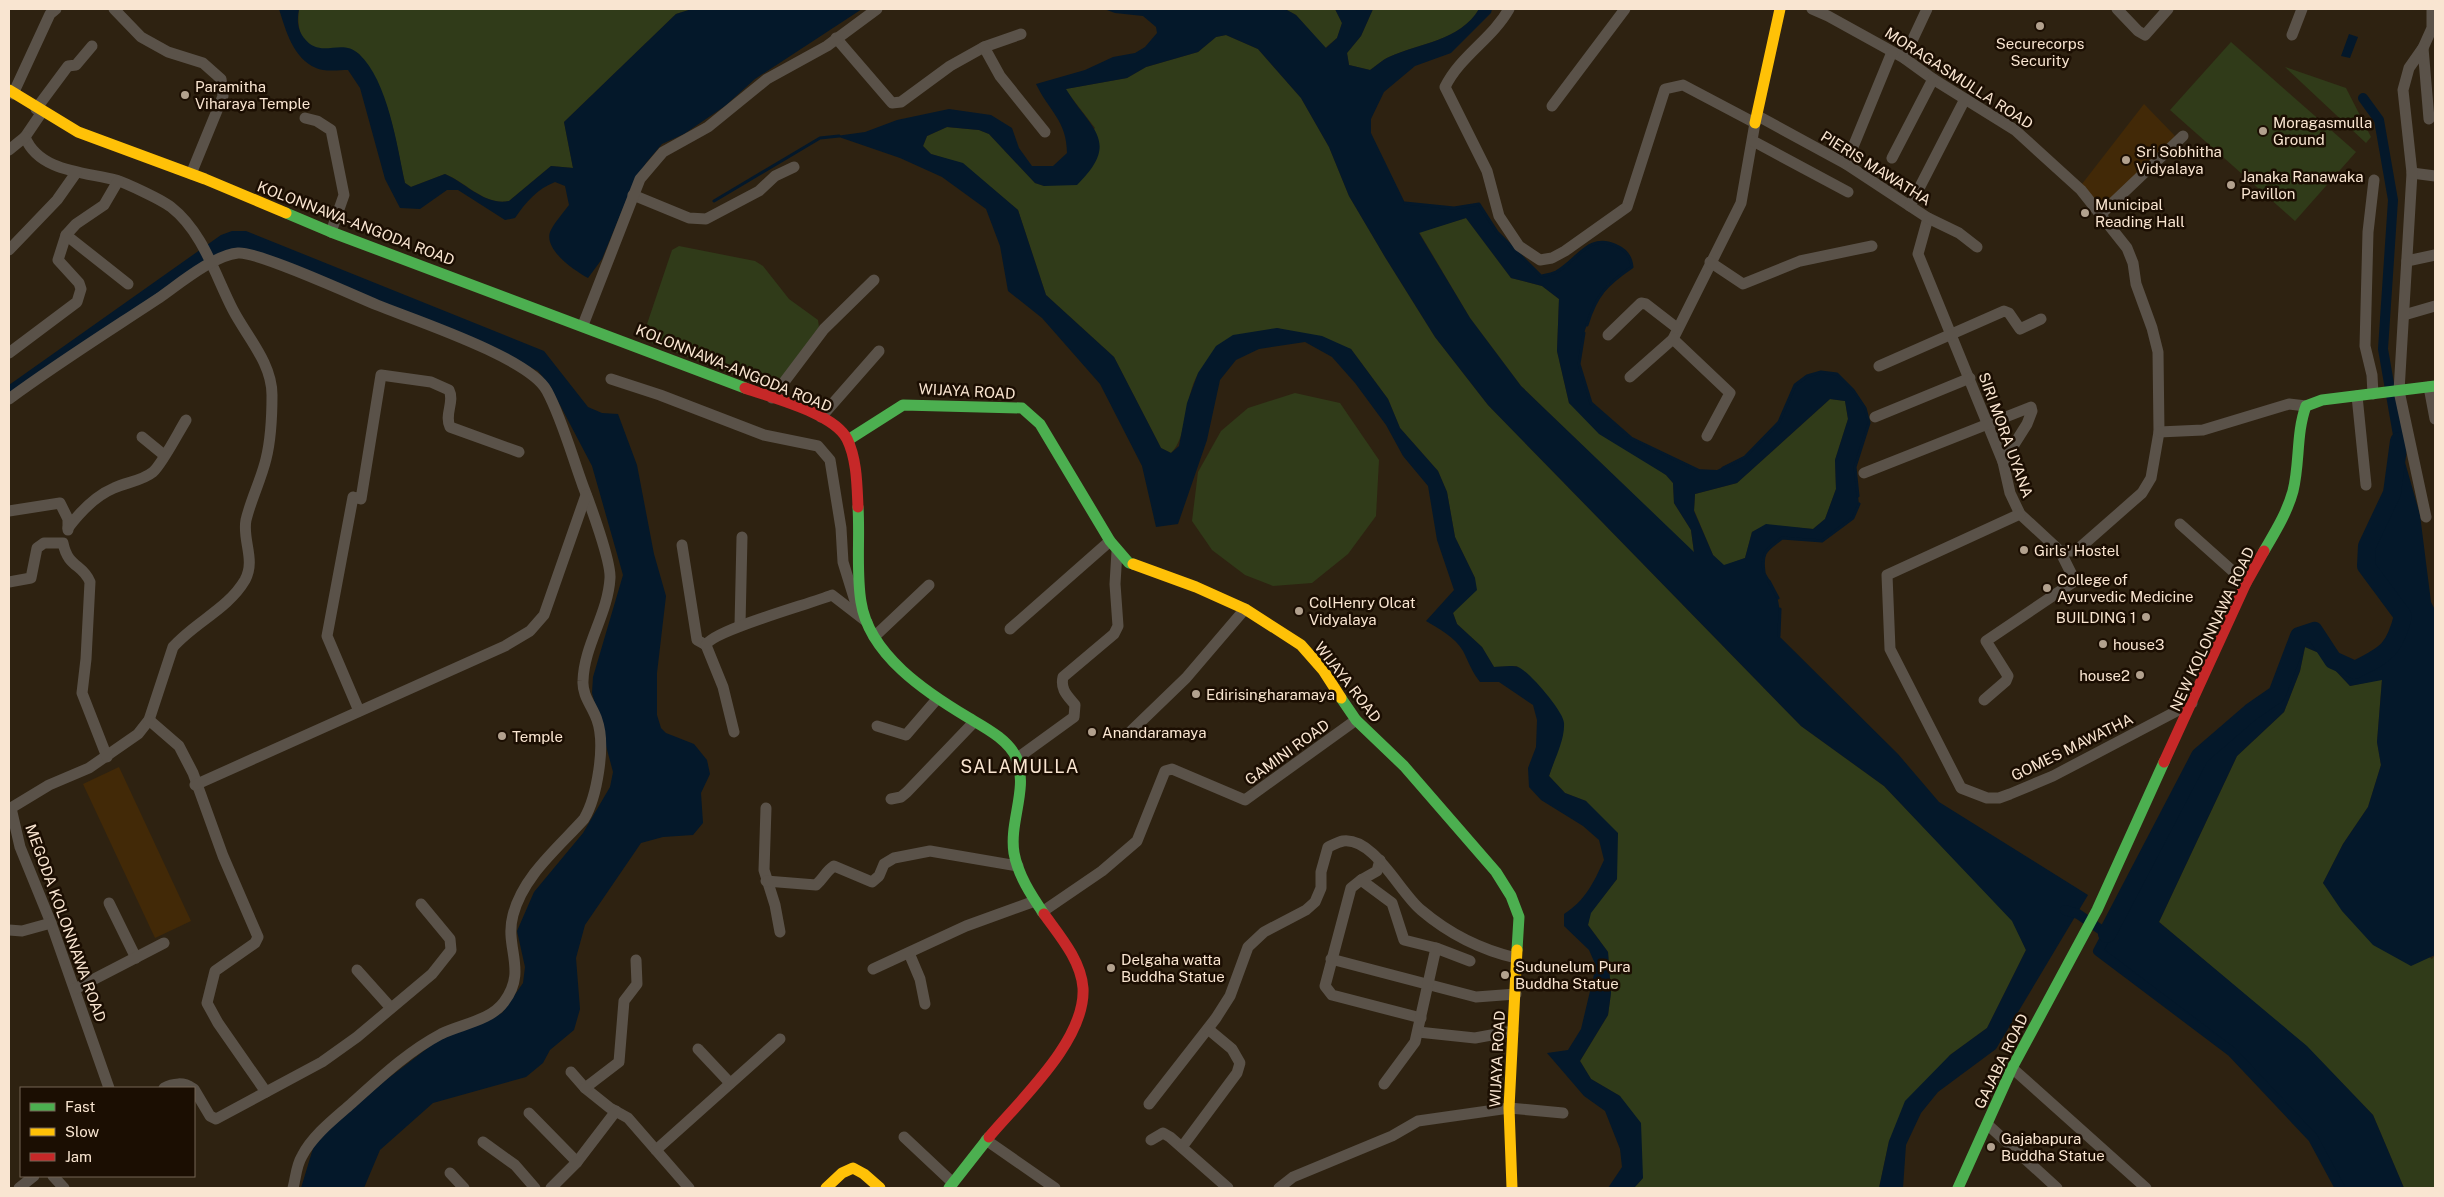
<svg xmlns="http://www.w3.org/2000/svg" width="2444" height="1197" viewBox="0 0 2444 1197" font-family="'Public Sans',sans-serif">
	<rect width="100%" height="100%" fill="#2e2211"/>
	<g fill="#422907">
		<polygon points="2144,104 2175,136 2102,209 2082,184"/>
		<polygon points="119,767 191,921 155,938 83,784"/>
	</g>
	<g fill="#303b19">
		<path d="M299,9H692L676,14L564,122L573,168L551,166L509,201C485,206 467,183 445,174L411,187L405,183C396,143 391,101 368,67C365,63 362,57 359,54C343,43 327,52 314,48C299,43 297,22 299,9Z"/>
		<polygon points="1285,9 1335,9 1342,23 1337,38 1325,48 1296,15"/>
		<path d="M1373,9H1479C1460,41 1420,43 1389,57C1382,60 1376,66 1370,70L1349,65L1347,53L1361,36Z"/>
		<path d="M1226,35L1258,49L1301,98L1329,147L1349,196L1385,257L1435,337L1488,405L1801,726L1884,786L2013,921L2026,950L1987,1028L1950,1055L1889,1141L1879,1188H1634L1643,1178L1620,1096L1591,1079L1580,1061L1608,1015L1611,993L1608,952L1588,925L1590,913L1617,879L1586,801L1565,793L1549,776L1563,734L1517,666L1494,667L1482,647L1457,624L1453,613L1475,578L1455,537L1447,492L1438,471L1400,428L1388,399L1351,349L1277,328C1266,335 1201,368 1198,374C1184,397 1188,437 1171,453L1161,448L1114,357L1046,295L1018,210L963,164L931,154L923,146L927,136L947,127L979,130L989,134L1035,183L1044,186L1095,128L1065,89L1127,78L1146,67L1198,52L1216,37Z"/>
		<polygon points="2231,42 2356,152 2295,221 2170,110"/>
		<polygon points="2285,67 2346,88 2371,137 2366,143"/>
		<polygon points="1466,218 1511,278 1542,286 1559,299 1557,351 1569,403 1666,475 1673,483 1674,503 1691,530 1694,553 1521,386 1470,318 1419,232"/>
		<polygon points="679,246 755,261 763,266 789,299 818,320 819,327 773,389 769,389 649,342 646,327 672,250"/>
		<polygon points="1295,393 1340,403 1379,460 1376,516 1348,554 1312,583 1273,586 1245,575 1212,550 1192,521 1198,472 1221,431 1248,408"/>
		<polygon points="1830,399 1845,401 1848,419 1835,460 1836,489 1825,519 1813,529 1766,525 1752,532 1745,558 1724,566 1713,555 1694,510 1695,494 1737,483"/>
		<polygon points="2305,647 2319,653 2350,686 2382,679 2377,742 2381,765 2368,807 2343,844 2323,883 2432,959 2435,955 2435,1188 2404,1188 2373,1115 2306,1046 2159,922 2237,756 2284,712 2300,671"/>
	</g>
	<g fill="#04182a" fill-rule="evenodd">
		<path d="M279,9H299C297,19 297,29 304,38C321,60 341,37 359,54C388,81 397,146 405,183L411,187L445,174C466,183 485,206 509,201L551,166L573,168L564,122L676,14L692,9H862L755,79L725,106L684,134L662,144L646,163L630,191L602,259L588,278C575,271 544,250 550,232C554,223 563,213 569,205L565,186L555,182C537,189 526,202 515,218L505,220L458,190H447L420,209L400,208L385,179L360,88L348,70C339,70 324,72 316,68C293,58 286,31 279,9Z"/>
		<path d="M1104,9H1285L1296,15L1326,48L1337,38L1342,23L1335,9H1373L1361,36L1347,53L1349,65L1370,70C1376,66 1382,60 1389,57C1420,43 1460,41 1479,9H1492L1491,13L1451,53L1415,66L1384,92L1371,119V133L1405,203L1454,208L1479,204L1497,232L1541,276C1546,275 1552,274 1556,272C1578,260 1588,232 1617,246C1626,250 1631,257 1632,267L1608,284L1592,310L1584,333L1579,364L1591,403L1631,438L1695,469L1717,470L1745,457L1779,422L1795,385L1807,376L1821,372L1837,374L1853,390L1865,408L1869,423L1855,467L1859,505L1853,518L1822,541L1782,538C1746,566 1768,566 1777,597C1781,610 1780,622 1779,636L1898,754L1939,802L2088,895L1996,1049L1938,1092L1921,1113L1906,1145L1903,1188H1879L1889,1141L1905,1101L1950,1055L1987,1028L2026,950L2012,921L1884,786L1801,726L1488,405L1435,337L1385,257L1349,196L1329,147L1301,98L1258,49L1226,35L1216,37L1198,52L1146,67L1127,78L1066,89C1090,129 1122,141 1077,185L1044,186L1035,183L989,134L979,130L947,127L927,136L923,146L931,154L963,163L1018,210L1046,295L1114,357L1161,448L1171,453L1179,446L1187,403L1198,373L1216,346L1233,335L1277,328L1322,336L1351,349L1388,399L1400,428L1438,471L1447,492L1455,537L1475,578L1477,590L1453,613L1457,624L1482,647L1494,667C1501,667 1511,665 1518,667C1529,671 1564,712 1564,723C1565,740 1554,760 1549,776L1565,793L1586,801L1618,833L1617,879L1591,913L1588,925L1608,952L1611,993L1608,1015L1580,1061L1591,1079L1620,1096L1641,1123L1643,1178L1634,1188H1608L1622,1167L1620,1149L1605,1111L1584,1096L1547,1053L1568,1050L1581,1029L1596,966L1589,950L1564,926V914C1585,901 1594,882 1604,860L1599,840L1583,826L1541,800L1529,787L1528,768L1536,747L1537,720L1533,705L1499,682H1480C1472,672 1469,663 1463,651C1455,637 1439,629 1426,621L1454,590L1437,540L1428,486L1403,456L1386,425L1355,383L1332,357L1305,342L1259,349L1236,360L1220,380L1207,440L1178,524L1156,527L1142,466L1100,384L1042,318L1008,291L1000,246L986,209L942,177L900,158L836,136L865,132L897,120L949,109L991,115L1012,128L1019,148L1032,166H1053L1067,153C1067,121 1049,111 1036,84L1085,70L1113,57L1135,53L1145,47L1157,33L1156,27L1143,16L1115,13ZM1466,218L1511,278L1542,286L1559,299L1557,351L1569,403L1599,434L1666,475L1673,483L1674,503L1691,530L1694,552L1521,386L1470,318L1419,233ZM1830,399L1845,401L1848,419L1835,460L1836,489L1825,519L1813,529L1766,524L1752,532L1745,558L1724,565L1713,555L1694,511L1695,494L1737,483Z"/>
		<polygon points="2349,34 2358,37 2350,58 2341,56"/>
		<polygon points="232,231 246,231 544,351 588,407 602,413 618,414 637,465 654,554 666,596 657,673 657,715 661,728 666,733 694,744 707,760 710,774 701,793 703,823 693,835 663,837 641,843 585,925 576,958 580,1009 574,1030 550,1050 543,1063 526,1077 433,1103 380,1150 364,1188 301,1188 314,1145 329,1129 386,1080 446,1034 502,1013 523,983 525,967 517,931 534,892 583,833 610,787 613,772 592,693 593,677 623,575 592,466 550,386 538,371 482,344 253,251 235,248 191,270 9,397 9,385 221,235"/>
		<path d="M2399,441L2420,515L2431,602L2435,610V955L2411,966L2373,945L2342,911L2323,883L2343,844L2368,807L2381,765L2377,742L2382,680L2350,686L2319,653L2305,647L2300,671L2284,712L2237,756L2159,922L2307,1046L2373,1115L2404,1188H2340L2313,1138L2232,1052L2098,951L2200,756L2251,712L2277,694L2299,636L2314,631L2333,660L2355,670C2386,654 2394,651 2403,615L2366,566L2367,546L2392,493Z"/>
	</g>
	<g fill="none" stroke-linecap="round" stroke-linejoin="round">
		<g stroke="#04182a" stroke-width="3">
			<polyline points="714,201 820,138 839,136"/>
			<path d="M1405,203L1454,208L1479,204L1497,232L1541,276C1546,275 1552,274 1556,272C1578,260 1588,232 1617,246C1626,250 1631,257 1632,267C1607,284 1596,295 1587,325"/>
			<polyline points="1584,333 1579,364 1591,403 1631,438 1698,470"/>
			<polyline points="1723,468 1745,457 1779,422 1795,385 1807,376 1821,372 1837,374 1853,390 1865,408 1869,423 1855,467 1858,496"/>
			<path d="M1764,572C1761,551 1767,550 1782,538L1822,541L1853,518L1859,504"/>
			<polyline points="1769,581 1778,598"/>
			<polyline points="1779,636 1780,609"/>
		</g>
		<g stroke="#04182a" stroke-width="10">
			<polyline points="2363,98 2379,120 2393,200 2383,349 2399,441"/>
			<polyline points="2065,910 2078,914 2107,934 2098,951 2232,1052 2313,1138 2340,1188"/>
		</g>
		<path stroke="#04182a" stroke-width="18" d="M2107,934L2200,756L2251,712L2277,694L2299,636L2314,631L2333,660L2355,670C2386,654 2394,651 2403,616L2366,566L2367,546L2392,493L2399,441"/>
		<g stroke="#5a5249" stroke-width="11">
			<polyline points="114,9 141,37 168,52 203,63 221,79 223,96 191,174"/>
			<path d="M1509,9C1492,39 1460,56 1445,87L1487,171L1499,216L1519,246L1540,260L1552,258L1565,251L1627,207L1665,89L1683,85L1755,123L1741,203L1673,339L1630,377"/>
			<polyline points="1812,9 1828,16 1904,58 1933,79 2015,130 2081,190 2127,248 2133,263 2136,284 2152,328 2158,352 2159,432 2151,478 2142,493 2076,551 2060,551 2020,514 2010,493 2003,462 1918,254 1928,218"/>
			<polyline points="2117,9 2138,31 2145,35 2168,9"/>
			<polyline points="2292,35 2302,9"/>
			<polyline points="836,38 892,103 901,102 950,66 984,47 1021,34"/>
			<polyline points="984,47 1000,76 1045,132"/>
			<polyline points="2423,48 2429,119"/>
			<polyline points="1904,58 1927,9"/>
			<polyline points="13,94 50,14 56,9"/>
			<polyline points="1552,106 1625,9"/>
			<polyline points="36,109 68,66 76,65 92,46"/>
			<path d="M42,112L25,137C39,172 85,172 116,180C126,183 162,200 171,207C203,232 215,275 233,310C247,337 272,363 272,395C272,416 271,439 266,459C261,480 251,499 246,520C242,540 256,560 245,580C228,609 195,622 173,647L149,720L138,734L89,768L49,785L11,808L20,847L51,923L109,1088"/>
			<polyline points="1758,116 1846,164 1928,218 1959,233 1977,247"/>
			<polyline points="305,118 317,121 331,130 344,195 331,232"/>
			<polyline points="1753,141 1848,192"/>
			<polyline points="9,150 25,137"/>
			<polyline points="1892,158 1933,79"/>
			<polyline points="1846,164 1892,52"/>
			<polyline points="2412,173 2435,176"/>
			<polyline points="633,195 689,218 706,219 759,191 775,176 794,167"/>
			<polyline points="1910,206 1965,99"/>
			<polyline points="2101,214 2183,136"/>
			<polyline points="66,235 128,284"/>
			<polyline points="9,250 57,200 76,173"/>
			<polyline points="2407,261 2435,255"/>
			<polyline points="1710,262 1743,284 1800,261 1872,246"/>
			<polyline points="2404,315 2435,306"/>
			<polyline points="583,325 640,179 663,152 708,127 767,79 827,46 877,9"/>
			<polyline points="1608,335 1641,303 1646,304 1677,328"/>
			<polyline points="1673,339 1730,393 1707,436"/>
			<polyline points="9,353 77,302 81,289 79,283 58,260 66,235 76,224 104,205 118,181"/>
			<polyline points="1879,366 2004,311 2009,313 2020,329 2041,319"/>
			<polyline points="611,379 660,395 764,435 818,446 830,460 841,528 843,562 856,604"/>
			<polyline points="2429,387 2435,419"/>
			<polyline points="2373,394 2372,375 2365,346 2368,232 2374,180"/>
			<polyline points="2357,396 2366,485"/>
			<polyline points="772,398 824,329 874,280"/>
			<path d="M9,399C58,363 109,331 159,298C179,284 214,255 238,253C257,251 353,295 377,305C414,320 530,358 547,391C562,419 572,456 583,486C590,504 611,561 610,578C608,614 584,645 583,681C582,696 593,707 597,720C606,745 597,797 584,819C558,848 523,876 513,915C504,948 528,970 504,1002C490,1021 461,1024 441,1034C407,1052 380,1078 351,1104C334,1119 313,1135 302,1156C296,1166 296,1177 293,1188"/>
			<polyline points="821,417 879,351"/>
			<polyline points="1875,417 1970,378"/>
			<polyline points="2159,432 2203,430 2289,404 2306,406"/>
			<polyline points="142,437 164,455"/>
			<polyline points="1864,473 2031,407 2032,411 2027,424 2003,462"/>
			<polyline points="9,511 60,503 68,519 68,530"/>
			<polyline points="2020,514 1887,575 1890,649 1961,788 1987,798 1999,798 2010,794 2053,776 2192,703"/>
			<polyline points="2426,517 2399,391 2412,173 2403,90 2409,68 2423,48 2432,28 2432,9"/>
			<polyline points="2180,524 2246,583"/>
			<path d="M68,528C80,512 95,496 114,488C127,482 142,481 153,472C162,464 178,433 186,420"/>
			<polyline points="682,545 697,640 706,645"/>
			<path d="M9,582L31,578L37,548L44,543H63C68,568 83,564 90,582L86,659L82,693L107,757"/>
			<polyline points="740,625 742,537"/>
			<polyline points="1010,629 1110,541"/>
			<polyline points="874,637 929,585"/>
			<polyline points="1984,700 2006,681 2008,676 1986,641 2075,581 2060,551"/>
			<path d="M359,711L327,636L353,497L361,499L381,375L431,382L449,390C455,402 444,414 450,427L519,452"/>
			<polyline points="149,720 179,746 193,773 223,856 258,937 255,943 215,971 207,1003 218,1023 266,1092"/>
			<polyline points="877,726 906,735 937,699"/>
			<path d="M734,732L723,687L708,650L706,645C713,630 810,604 832,595L867,622"/>
			<polyline points="1127,735 1186,678 1245,609"/>
			<path d="M1016,759L1074,717L1075,705C1068,696 1060,690 1063,677L1114,634L1118,626L1115,584L1117,551"/>
			<polyline points="195,785 505,646 530,631 544,615 586,495"/>
			<polyline points="891,799 901,797 907,792 974,722"/>
			<polyline points="766,808 764,870 775,905 780,932"/>
			<polyline points="1361,880 1377,871 1380,860"/>
			<path d="M766,881L816,885C824,878 826,871 834,866L872,882L879,876L884,864L894,858L930,851L1018,866"/>
			<polyline points="109,903 136,958"/>
			<polyline points="1042,912 1102,871 1137,841 1165,771 1172,769 1245,800 1356,720"/>
			<polyline points="9,930 22,931 51,923"/>
			<polyline points="909,953 920,979 925,1004"/>
			<polyline points="1331,959 1476,997 1516,994"/>
			<polyline points="873,969 966,926 1035,901"/>
			<polyline points="357,970 391,1008"/>
			<polyline points="75,989 164,943"/>
			<polyline points="1421,1018 1332,995 1325,986 1351,888 1361,880 1392,903 1404,940 1436,948 1470,961"/>
			<polyline points="1418,1032 1475,1038 1513,1031"/>
			<polyline points="698,1049 730,1083"/>
			<polyline points="2012,1068 2146,1188"/>
			<polyline points="571,1072 585,1088 610,1108 628,1118 689,1188"/>
			<polyline points="1384,1084 1415,1042 1436,948"/>
			<path d="M164,1088C173,1083 184,1082 192,1088"/>
			<polyline points="585,1088 619,1062 624,1001 637,984 636,960"/>
			<polyline points="194,1089 210,1116 216,1119 322,1062 357,1037 432,974 451,950 450,939 421,904"/>
			<path d="M1149,1104L1216,1018L1230,996L1248,947L1264,932L1306,910L1315,902L1321,888V872L1328,847C1333,845 1338,842 1343,841C1374,837 1400,893 1421,910C1448,933 1482,950 1516,958"/>
			<polyline points="529,1113 577,1162"/>
			<polyline points="1987,1124 2057,1188"/>
			<polyline points="904,1137 953,1183"/>
			<polyline points="986,1140 1055,1188"/>
			<polyline points="1151,1140 1163,1133 1170,1137 1228,1188"/>
			<polyline points="483,1142 515,1165 535,1188"/>
			<polyline points="1182,1147 1237,1073 1240,1063 1232,1049 1208,1029"/>
			<polyline points="656,1150 780,1039"/>
			<polyline points="450,1173 464,1188"/>
			<polyline points="53,1176 64,1188"/>
			<polyline points="19,1188 34,1176"/>
			<polyline points="551,1188 577,1162 616,1111"/>
			<polyline points="1279,1188 1293,1177 1392,1136 1418,1121 1509,1108 1563,1113"/>
		</g>
		<g stroke="#4caf50" stroke-width="11">
			<polyline points="286,213 331,232 745,388"/>
			<polyline points="848,440 903,405 1022,408 1040,424 1110,541 1129,563 1133,564"/>
			<path d="M858,507C860,538 856,572 861,602C869,655 927,693 969,718C986,728 1009,740 1017,759C1028,790 1009,822 1014,853C1018,875 1031,895 1044,914"/>
			<path d="M2264,551C2275,532 2287,513 2293,491C2300,463 2296,433 2306,406L2322,400L2435,386"/>
			<polyline points="1341,698 1356,720 1404,766 1496,872 1511,896 1519,917 1517,950"/>
			<polyline points="949,1188 989,1137"/>
			<polyline points="1958,1188 2012,1068 2097,910 2164,762"/>
		</g>
		<g stroke="#ffc107" stroke-width="11">
			<polyline points="9,90 78,132 205,179 286,213"/>
			<polyline points="1755,123 1780,9"/>
			<polyline points="1133,564 1196,587 1245,609 1301,645 1323,670 1341,698"/>
			<polyline points="826,1188 842,1173 853,1168 864,1174 880,1188"/>
			<polyline points="1512,1188 1509,1108 1517,950"/>
		</g>
		<g stroke="#c62828" stroke-width="11">
			<path d="M745,388C772,398 834,413 847,439C857,459 857,486 858,507"/>
			<polyline points="2164,762 2246,583 2264,551"/>
			<path d="M989,1137C1020,1100 1086,1040 1083,988C1081,960 1059,935 1044,914"/>
		</g>
	</g>
	<g fill="#b2a18e" stroke="#1b0e02" stroke-width="2">
		<circle cx="2040" cy="26" r="5"/>
		<circle cx="185" cy="95" r="5"/>
		<circle cx="2263" cy="131" r="5"/>
		<circle cx="2126" cy="160" r="5"/>
		<circle cx="2231" cy="185" r="5"/>
		<circle cx="2085" cy="213" r="5"/>
		<circle cx="2024" cy="550" r="5"/>
		<circle cx="2047" cy="588" r="5"/>
		<circle cx="1299" cy="611" r="5"/>
		<circle cx="2146" cy="617" r="5"/>
		<circle cx="2103" cy="644" r="5"/>
		<circle cx="2140" cy="675" r="5"/>
		<circle cx="1196" cy="694" r="5"/>
		<circle cx="1092" cy="732" r="5"/>
		<circle cx="502" cy="736" r="5"/>
		<circle cx="1111" cy="968" r="5"/>
		<circle cx="1505" cy="975" r="5"/>
		<circle cx="1991" cy="1147" r="5"/>
	</g>
	<g text-anchor="middle" dominant-baseline="central" stroke-width="5" stroke-linejoin="round" paint-order="stroke">
		<g font-size="15" fill="#f9e5d1" stroke="#1b0e02" text-anchor="start">
			<text x="2040" y="43" text-anchor="middle">Securecorps<tspan x="2040" dy="17">Security</tspan></text>
			<text x="195" y="86">Paramitha<tspan x="195" dy="17">Viharaya Temple</tspan></text>
			<text x="2273" y="122">Moragasmulla<tspan x="2273" dy="17">Ground</tspan></text>
			<text x="2136" y="151">Sri Sobhitha<tspan x="2136" dy="17">Vidyalaya</tspan></text>
			<text x="2241" y="176">Janaka Ranawaka<tspan x="2241" dy="17">Pavillon</tspan></text>
			<text x="2095" y="204">Municipal<tspan x="2095" dy="17">Reading Hall</tspan></text>
			<text x="2034" y="550">Girls' Hostel</text>
			<text x="2057" y="579">College of<tspan x="2057" dy="17">Ayurvedic Medicine</tspan></text>
			<text x="1309" y="602">ColHenry Olcat<tspan x="1309" dy="17">Vidyalaya</tspan></text>
			<text x="2136" y="617" text-anchor="end">BUILDING 1</text>
			<text x="2113" y="644">house3</text>
			<text x="2130" y="675" text-anchor="end">house2</text>
			<text x="1206" y="694">Edirisingharamaya</text>
			<text x="1102" y="732">Anandaramaya</text>
			<text x="512" y="736">Temple</text>
			<text x="1121" y="959">Delgaha watta<tspan x="1121" dy="17">Buddha Statue</tspan></text>
			<text x="1515" y="966">Sudunelum Pura<tspan x="1515" dy="17">Buddha Statue</tspan></text>
			<text x="2001" y="1138">Gajabapura<tspan x="2001" dy="17">Buddha Statue</tspan></text>
		</g>
		<g font-size="15" fill="#f9e5d1" stroke="#1b0e02">
			<text transform="translate(1959 78) rotate(33)">MORAGASMULLA ROAD</text>
			<text transform="translate(1876 168) rotate(32)">PIERIS MAWATHA</text>
			<text transform="translate(356 223) rotate(21)">KOLONNAWA-ANGODA ROAD</text>
			<text transform="translate(734 368) rotate(22)">KOLONNAWA-ANGODA ROAD</text>
			<text transform="translate(967 391) rotate(3)">WIJAYA ROAD</text>
			<text transform="translate(2006 435) rotate(70)">SIRI MORA UYANA</text>
			<text transform="translate(2212 629) rotate(-65)">NEW KOLONNAWA ROAD</text>
			<text transform="translate(1348 682) rotate(52)">WIJAYA ROAD</text>
			<text transform="translate(2072 747) rotate(-26)">GOMES MAWATHA</text>
			<text transform="translate(1287 752) rotate(-36)">GAMINI ROAD</text>
			<text transform="translate(66 923) rotate(70)">MEGODA KOLONNAWA ROAD</text>
			<text transform="translate(1497 1059) rotate(-87)">WIJAYA ROAD</text>
			<text transform="translate(2001 1061) rotate(-64)">GAJABA ROAD</text>
		</g>
		<g font-size="18" letter-spacing="1" fill="#f9e5d1" stroke="#1b0e02">
			<text x="1020" y="766">SALAMULLA</text>
		</g>
	</g>
	<rect width="2444" height="1197" fill="none" stroke="#f9e5d1" stroke-width="20"/>
	<rect x="20" y="1087" width="175" height="90" fill="#1b0e02" stroke="#746455"/>
	<rect x="30" y="1103" width="25" height="8" fill="#4caf50" stroke="#746455"/>
	<text x="65" y="1112" font-size="15" fill="#f9e5d1">Fast</text>
	<rect x="30" y="1128" width="25" height="8" fill="#ffc107" stroke="#746455"/>
	<text x="65" y="1137" font-size="15" fill="#f9e5d1">Slow</text>
	<rect x="30" y="1153" width="25" height="8" fill="#c62828" stroke="#746455"/>
	<text x="65" y="1162" font-size="15" fill="#f9e5d1">Jam</text>
</svg>
